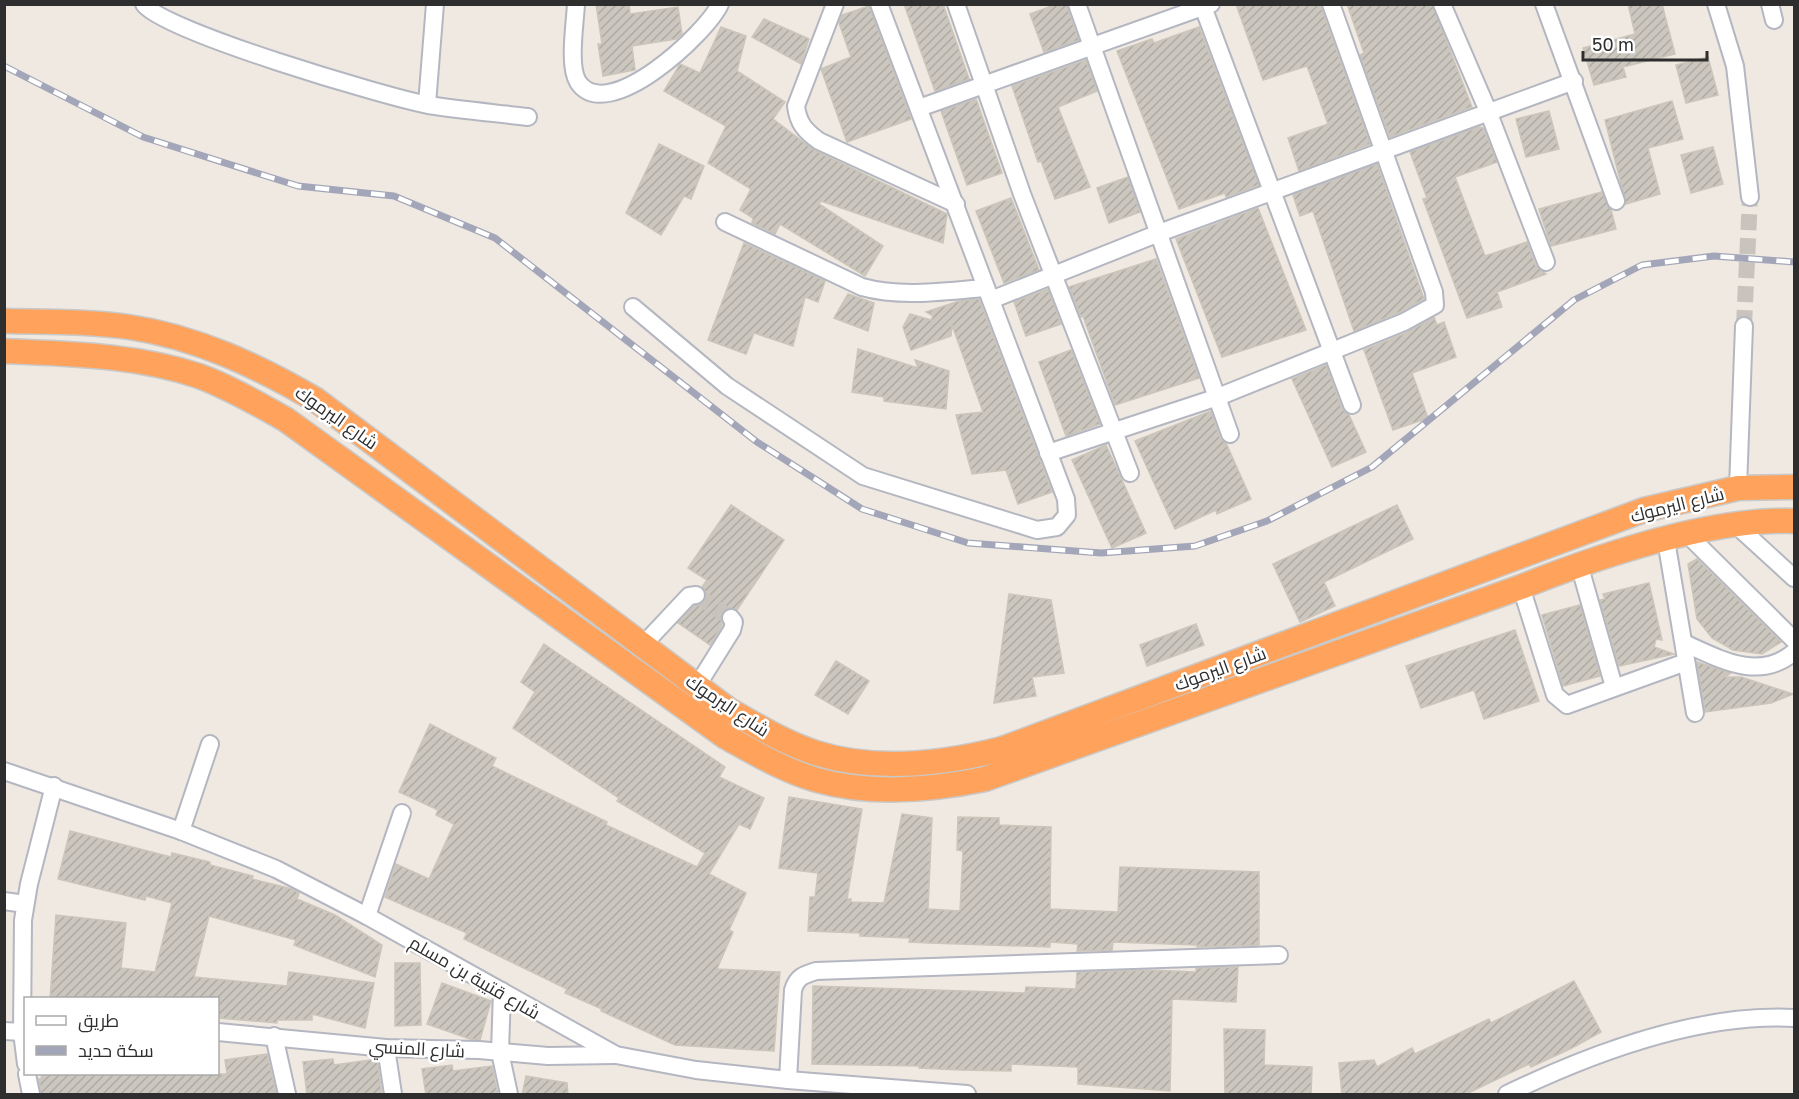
<svg xmlns="http://www.w3.org/2000/svg" width="1799" height="1099" viewBox="0 0 1799 1099" font-family="'Golos Text',Cairo,sans-serif">
	<defs>
		<pattern id="building-hatch" width="6" height="6" patternUnits="userSpaceOnUse" patternTransform="scale(1.5)"><rect width="6" height="6" fill="#cbc7bf"/><path d="M-1 1l2-2M0 6l6-6M5 7l2-2" fill="none" stroke="#afaba4"/></pattern>
	</defs>
	<rect width="100%" height="100%" fill="#efe9e1"/>
	<g fill="url(#building-hatch)" stroke="#cbc5ba" stroke-width="1.5">
		<polygon points="596,4 629,4 630,14 678,7 682,34 676,39 632,46 635,70 603,76 598,44 602,44"/>
		<polygon points="904,4 943,4 969,79 935,91"/>
		<polygon points="1057,4 1066,4 1079,40 1044,52 1030,14"/>
		<polygon points="1236,4 1320,4 1370,144 1299,171 1288,138 1328,124 1307,66 1263,80"/>
		<polygon points="1347,4 1432,4 1472,107 1390,137 1360,55 1364,53"/>
		<polygon points="1628,4 1662,4 1675,54 1623,67 1626,77 1594,85 1583,48 1635,34"/>
		<polygon points="869,6 911,119 847,142 821,69 851,57 839,23 842,15"/>
		<polygon points="764,19 809,39 801,64 752,37"/>
		<polygon points="721,27 746,36 737,71 785,102 773,119 814,150 947,214 943,243 821,201 819,204 883,246 865,276 780,224 775,234 752,223 753,218 740,210 751,189 708,163 726,126 664,91 680,64 700,73"/>
		<polygon points="1199,27 1259,185 1226,197 1225,193 1179,209 1117,51 1152,39 1154,43"/>
		<polygon points="1708,57 1718,95 1686,103 1676,65"/>
		<polygon points="1086,60 1097,91 1058,107 1090,187 1055,199 1041,161 1038,162 1012,86"/>
		<polygon points="976,99 1002,173 967,185 941,111"/>
		<polygon points="1672,101 1683,139 1648,148 1660,194 1626,204 1605,120"/>
		<polygon points="1549,111 1559,149 1526,157 1516,119"/>
		<polygon points="1479,127 1483,128 1497,162 1455,177 1485,256 1527,242 1536,266 1546,274 1497,292 1502,307 1467,318 1423,199 1427,198 1410,152"/>
		<polygon points="659,144 704,166 691,199 684,196 661,235 626,213"/>
		<polygon points="1713,147 1723,184 1691,193 1681,155"/>
		<polygon points="1377,164 1424,299 1400,312 1354,331 1313,211 1300,216 1293,195"/>
		<polygon points="1128,177 1140,212 1109,223 1097,188"/>
		<polygon points="1602,192 1611,210 1616,229 1551,246 1539,209"/>
		<polygon points="1011,198 1039,270 1004,283 976,211"/>
		<polygon points="1258,208 1306,330 1222,357 1176,239"/>
		<polygon points="744,243 825,281 818,302 805,297 793,346 754,333 746,354 708,340"/>
		<polygon points="1156,259 1199,378 1115,405 1083,316 1081,317 1069,287"/>
		<polygon points="1048,289 1061,324 1026,336 1014,302"/>
		<polygon points="848,294 874,303 868,331 834,318"/>
		<polygon points="979,299 1052,492 1018,504 1006,470 972,474 956,415 983,412 952,325 951,336 911,350 903,327 910,314 931,320 933,316 926,312 959,301"/>
		<polygon points="1434,317 1437,325 1444,322 1456,357 1412,373 1428,418 1393,430 1364,350 1408,332"/>
		<polygon points="858,349 918,368 915,360 949,371 946,409 884,401 884,397 852,392"/>
		<polygon points="1071,350 1100,424 1066,436 1039,362"/>
		<polygon points="1326,365 1342,409 1349,415 1366,452 1332,467 1292,379"/>
		<polygon points="1211,411 1220,438 1226,443 1251,499 1217,514 1216,510 1175,529 1135,441"/>
		<polygon points="1106,445 1146,533 1112,548 1072,460"/>
		<polygon points="731,505 784,540 737,610 729,608 722,613 722,626 710,645 678,623 694,606 705,599 706,593 702,587 707,580 688,568"/>
		<polygon points="1397,505 1413,539 1324,582 1335,606 1300,622 1273,564"/>
		<polygon points="1697,559 1781,642 1762,654 1733,650 1712,638 1697,619 1688,564"/>
		<polygon points="1649,583 1662,640 1656,639 1654,647 1674,654 1619,666 1600,600 1605,599 1603,594"/>
		<polygon points="1009,594 1051,600 1064,673 1032,677 1036,696 994,703"/>
		<polygon points="1580,605 1600,676 1563,686 1542,615"/>
		<polygon points="1196,624 1204,645 1147,666 1140,645"/>
		<polygon points="1515,630 1539,701 1484,719 1474,690 1421,708 1406,666"/>
		<polygon points="544,644 725,767 719,777 764,798 750,829 739,824 709,874 746,893 729,930 733,932 717,969 780,972 774,1051 675,1045 601,1011 602,1009 565,993 567,989 464,939 467,933 385,897 396,864 429,879 454,824 436,815 438,810 399,792 430,724 496,758 492,766 607,822 606,825 697,867 705,853 617,801 619,798 513,728 535,692 521,682"/>
		<polygon points="836,661 869,681 848,714 815,695"/>
		<polygon points="1697,662 1731,673 1724,677 1741,677 1793,694 1771,703 1705,712"/>
		<polygon points="789,797 862,809 847,899 851,899 851,902 884,903 902,814 932,818 928,909 960,911 963,851 957,850 958,817 999,818 999,825 1051,827 1050,909 1118,912 1120,867 1259,872 1259,945 1197,947 1197,945 1113,942 1112,950 1077,951 1078,944 1050,942 1050,947 930,943 909,942 910,938 860,936 860,933 808,931 810,897 815,897 818,873 779,868"/>
		<polygon points="70,831 171,857 172,853 210,862 210,865 253,876 252,879 292,889 299,893 297,899 335,915 382,945 375,977 294,945 296,940 209,916 194,977 287,986 289,972 374,983 365,1028 312,1014 312,1020 277,1020 277,1023 218,1018 218,999 50,999 56,915 126,923 121,968 155,972 172,903 146,896 145,900 58,879"/>
		<polygon points="395,963 420,963 421,1025 395,1026"/>
		<polygon points="1238,967 1236,1002 1172,999 1170,1091 1078,1084 1078,1067 1011,1064 1011,1071 960,1070 919,1068 919,1066 812,1064 813,986 1025,993 1026,987 1076,989 1077,972 1149,970 1196,972 1196,968"/>
		<polygon points="1574,981 1601,1032 1572,1048 1531,1067 1529,1064 1464,1095 1342,1095 1339,1063 1374,1060 1377,1067 1412,1048 1415,1054 1489,1019 1491,1023"/>
		<polygon points="442,983 491,1001 480,1040 470,1039 427,1024"/>
		<polygon points="1224,1029 1265,1030 1264,1065 1312,1067 1311,1095 1225,1095"/>
		<polygon points="267,1054 276,1093 268,1095 41,1095 39,1079 42,1078 41,1074 227,1074 225,1060"/>
		<polygon points="333,1059 334,1065 377,1059 382,1095 307,1095 303,1062"/>
		<polygon points="452,1065 453,1071 492,1066 498,1095 426,1095 422,1069"/>
		<polygon points="526,1076 567,1083 568,1095 522,1095"/>
	</g>
	<g fill="none" stroke-linecap="round" stroke-linejoin="round">
		<g stroke="#c8c4bd" stroke-width="16" stroke-dasharray="16 8" stroke-linecap="butt">
			<polyline points="1744,326 1750,197"/>
			<polyline points="696,595 731,618"/>
		</g>
		<g stroke="#b4b7c1" stroke-width="20">
			<g id="minor">
				<path d="M144,4C162,31 387,97 428,105C461,110 495,113 528,117"/>
				<path d="M576,4C575,24 568,66 578,82C607,126 706,34 720,4"/>
				<path d="M835,4L796,106C798,123 805,131 819,141L956,204"/>
				<polyline points="956,4 1022,194 1130,473"/>
				<polyline points="1077,4 1230,434"/>
				<polyline points="1202,4 1352,405"/>
				<polyline points="1442,4 1488,111 1546,262"/>
				<polyline points="1544,4 1616,201"/>
				<polyline points="1716,4 1735,66 1750,197"/>
				<polyline points="1770,4 1774,20"/>
				<polyline points="427,104 435,4"/>
				<polyline points="919,108 1211,4"/>
				<path d="M725,222L862,287C902,298 944,291 986,288"/>
				<polyline points="991,300 1159,233 1574,81"/>
				<polyline points="633,307 727,386 863,476 1037,530 1057,527 1067,515 1066,499 879,4"/>
				<polyline points="1048,453 1218,397 1404,322 1435,305 1434,292 1331,4"/>
				<polyline points="1738,488 1744,326"/>
				<polyline points="1735,524 1794,578"/>
				<polyline points="1687,534 1794,640"/>
				<polyline points="1666,540 1695,713"/>
				<polyline points="1579,564 1614,687"/>
				<polyline points="1521,587 1555,695 1567,705 1686,662"/>
				<path d="M1684,643C1720,659 1759,682 1794,652"/>
				<polyline points="643,645 689,596 696,595"/>
				<polyline points="697,686 732,630 734,622 731,618"/>
				<polyline points="4,771 181,831 276,869 367,916 616,1055 696,1070 788,1080 967,1094"/>
				<polyline points="181,831 210,744"/>
				<polyline points="4,901 25,904"/>
				<polyline points="367,916 402,813"/>
				<polyline points="502,991 500,1052 509,1094"/>
				<polyline points="4,1031 22,1032"/>
				<polyline points="218,1032 386,1048 479,1050 548,1056 615,1055"/>
				<polyline points="274,1036 287,1094"/>
				<polyline points="386,1048 393,1094"/>
				<polyline points="26,1064 22,1032 23,920 29,884 54,786"/>
				<polyline points="27,1074 31,1094"/>
				<path d="M788,1080L793,990C797,977 803,975 816,971L1279,955"/>
				<path d="M1507,1094C1592,1053 1699,1013 1794,1018"/>
			</g>
		</g>
		<g stroke="#c9c9c9" stroke-width="27">
			<g id="highway">
				<path d="M4,321C46,322 88,321 129,327C196,337 258,366 316,400L729,710C757,726 785,743 816,753C876,772 943,764 1002,749L1644,510L1738,488L1794,487"/>
				<path d="M4,351C70,354 136,355 199,376C229,387 258,404 285,419L726,737C755,753 785,771 817,780C869,795 932,790 985,779L1521,587C1599,556 1710,518 1794,521"/>
			</g>
		</g>
		<use href="#minor" stroke="#fff" stroke-width="16"/>
		<use href="#highway" stroke="#ffa35c" stroke-width="24"/>
		<g stroke="#a3a6b8" stroke-width="7">
			<polyline id="rail" points="4,66 143,137 298,186 394,196 495,238 757,442 862,509 968,543 1101,553 1195,546 1267,521 1372,467 1574,300 1642,265 1714,256 1794,262"/>
		</g>
		<use href="#rail" stroke="#fff" stroke-width="4.5" stroke-dasharray="14" stroke-linecap="butt"/>
	</g>
	<g text-anchor="middle" dominant-baseline="central" stroke-width="5" stroke-linejoin="round" paint-order="stroke">
		<g font-size="18" fill="#2e2e2e" stroke="#fff">
			<text transform="translate(337 417) rotate(35)">شارع اليرموك</text>
			<text transform="translate(1677 504) rotate(-14)">شارع اليرموك</text>
			<text transform="translate(1220 668) rotate(-20)">شارع اليرموك</text>
			<text transform="translate(728 705) rotate(34)">شارع اليرموك</text>
			<text transform="translate(475 977) rotate(30)">شارع قتيبة بن مسلم</text>
			<text transform="translate(417 1048) rotate(3)">شارع المنسي</text>
		</g>
	</g>
	<rect width="1799" height="1099" fill="none" stroke="#2e2e2e" stroke-width="12"/>
	<rect x="24" y="997" width="195" height="78" fill="#ffffff" stroke="#ababab" stroke-width="1.5"/>
	<rect x="36" y="1016" width="30" height="9" fill="#ffffff" stroke="#ababab" stroke-width="1.5"/>
	<text x="78" y="1027" font-size="18" fill="#2e2e2e">طريق</text>
	<rect x="36" y="1046" width="30" height="9" fill="#a3a6b8" stroke="#ababab" stroke-width="1.5"/>
	<text x="78" y="1057" font-size="18" fill="#2e2e2e">سكة حديد</text>
	<path d="M1583 51v9h124v-9" fill="none" stroke="#2e2e2e" stroke-width="3"/>
	<text x="1592" y="51" font-size="18" fill="#2e2e2e" stroke="#ffffff" stroke-width="4.5" paint-order="stroke">50 m</text>
</svg>
